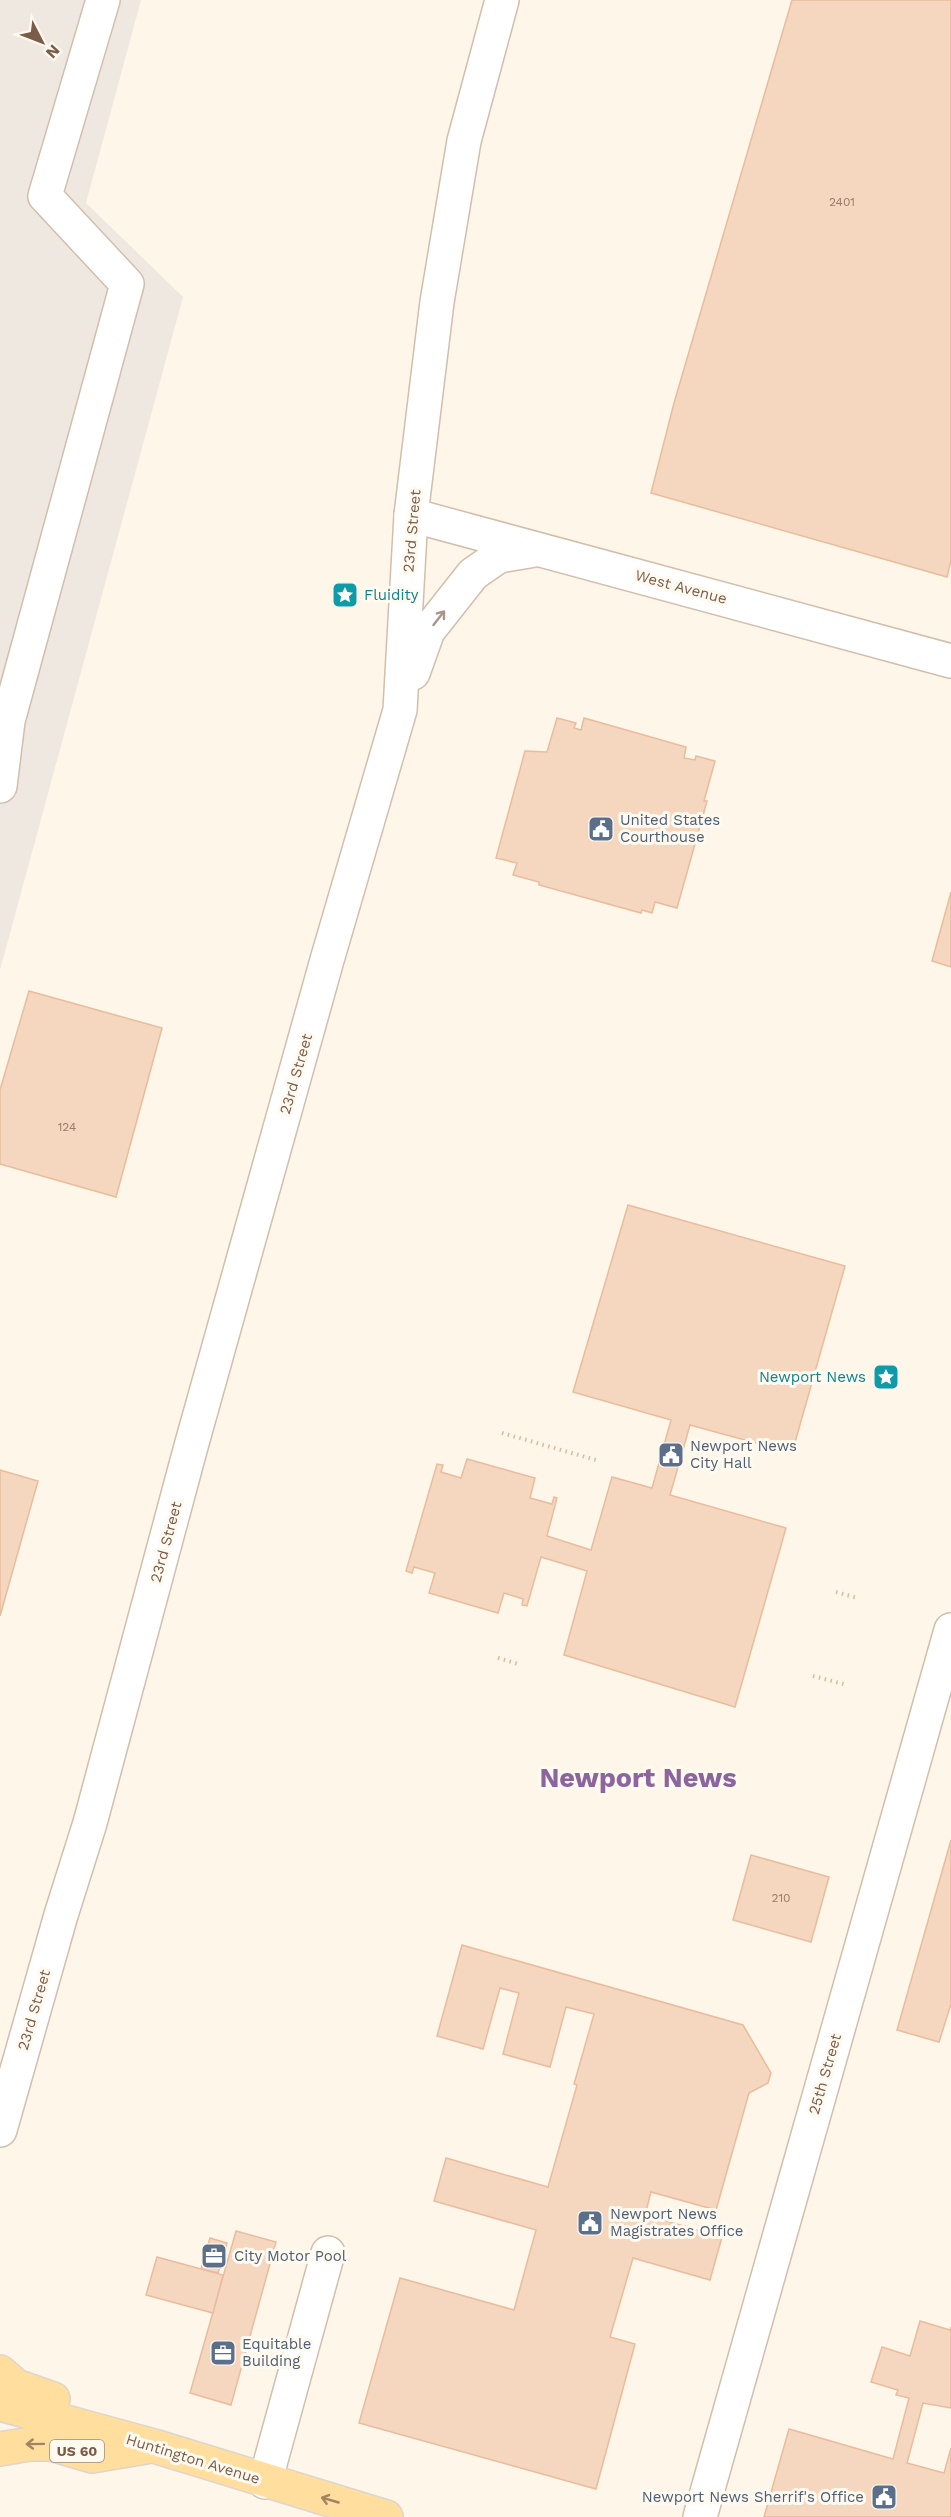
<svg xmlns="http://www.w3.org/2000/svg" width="951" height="2517" viewBox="0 0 951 2517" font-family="'Work Sans',sans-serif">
	<rect width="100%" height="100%" fill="#fef6e8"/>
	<polygon fill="#efe8e1" points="0,0 141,0 86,203 183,297 0,970"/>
	<g fill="#f5d6be" stroke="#e9bc9d" stroke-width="1.5">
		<polygon points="792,0 951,0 951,561 947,577 651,493 674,403"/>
		<polygon points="557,718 576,723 574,728 581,730 584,718 686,747 684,758 695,760 696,756 715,761 704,801 707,801 677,908 655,902 652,913 642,910 641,913 539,885 539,882 513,875 517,863 496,858 525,751 547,752"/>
		<polygon points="951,892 951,967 932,961"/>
		<polygon points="29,991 162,1028 116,1197 0,1164 0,1090"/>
		<polygon points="628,1205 845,1266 792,1453 690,1425 670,1495 786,1528 735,1707 564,1655 587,1571 541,1557 527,1606 522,1605 523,1599 504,1593 498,1613 429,1593 435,1573 414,1567 412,1573 406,1571 437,1464 443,1465 441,1472 461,1478 467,1459 535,1478 530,1498 552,1504 554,1497 557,1498 547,1536 591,1550 612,1477 652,1488 671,1420 573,1392"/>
		<polygon points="0,1470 38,1481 0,1616"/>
		<polygon points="951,1840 951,2004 939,2042 897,2030"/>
		<polygon points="751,1855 829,1877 811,1942 733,1920"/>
		<polygon points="462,1945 743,2025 771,2073 768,2083 749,2093 716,2210 651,2192 645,2215 722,2237 710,2280 633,2258 610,2337 635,2344 596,2489 359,2423 400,2278 514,2310 536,2230 434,2201 446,2158 548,2187 577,2085 574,2084 594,2014 566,2007 550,2067 503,2054 519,1993 500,1988 483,2049 437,2036"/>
		<polygon points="236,2231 276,2242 231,2405 190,2393"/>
		<polygon points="210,2238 227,2243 218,2273 201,2269"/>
		<polygon points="157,2257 223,2275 213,2313 146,2295"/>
		<polygon points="920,2321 950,2330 951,2327 951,2408 923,2403 907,2463 944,2473 951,2448 951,2517 764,2517 789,2429 893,2459 909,2398 896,2395 898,2390 871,2382 882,2347 910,2356"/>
	</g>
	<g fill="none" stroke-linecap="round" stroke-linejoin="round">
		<g stroke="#d2beac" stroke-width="36">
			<g id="minor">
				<polyline points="411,515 951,661"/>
				<polyline points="413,673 428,631 473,574 499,556 535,550"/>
				<polyline points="0,786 8,721 127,284 45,196 103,0"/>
				<polyline points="0,2130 61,1915 90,1823 190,1450 327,960 400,710 411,515 437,302 464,141 502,0"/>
				<polyline points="265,2482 328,2253"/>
				<polyline points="700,2517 951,1630"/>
			</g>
		</g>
		<g stroke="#ddd5d0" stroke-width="36">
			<g id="major">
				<polyline points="0,2372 16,2386 53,2399"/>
				<polyline points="0,2404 154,2446 386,2517"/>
				<polyline points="0,2449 30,2444 51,2444 92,2456 146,2447"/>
			</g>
		</g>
		<g stroke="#dbb9a0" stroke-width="4" stroke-dasharray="1.5 4.5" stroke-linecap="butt">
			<polyline points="502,1433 596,1460"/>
			<polyline points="836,1592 857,1598"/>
			<polyline points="498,1658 518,1664"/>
			<polyline points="813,1676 847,1685"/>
		</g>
		<use href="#minor" stroke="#fff" stroke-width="33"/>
		<use href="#major" stroke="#ffde9e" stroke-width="33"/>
	</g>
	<defs><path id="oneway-shaft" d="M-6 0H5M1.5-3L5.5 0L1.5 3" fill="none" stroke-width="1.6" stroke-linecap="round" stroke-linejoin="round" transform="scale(1.5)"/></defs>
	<use stroke="#a99589" href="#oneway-shaft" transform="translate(439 618) rotate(-52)"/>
	<g stroke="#a38362">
		<use href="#oneway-shaft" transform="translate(35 2444) rotate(179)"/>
		<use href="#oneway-shaft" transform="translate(330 2500) rotate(-164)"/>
	</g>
	<defs>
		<g id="sight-square" transform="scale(1.35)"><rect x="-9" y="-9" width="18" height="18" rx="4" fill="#0f9aa8" stroke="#fffaf0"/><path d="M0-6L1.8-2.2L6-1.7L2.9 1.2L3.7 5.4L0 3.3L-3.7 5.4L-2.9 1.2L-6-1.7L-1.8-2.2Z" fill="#fff"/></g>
		<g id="civic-square" transform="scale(1.35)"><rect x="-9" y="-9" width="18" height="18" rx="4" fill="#5c6f8a" stroke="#fffaf0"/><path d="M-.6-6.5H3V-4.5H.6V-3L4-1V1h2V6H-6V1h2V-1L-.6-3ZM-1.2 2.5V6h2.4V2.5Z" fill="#fff"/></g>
		<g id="office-square" transform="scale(1.35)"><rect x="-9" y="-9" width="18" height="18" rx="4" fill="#5c6f8a" stroke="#fffaf0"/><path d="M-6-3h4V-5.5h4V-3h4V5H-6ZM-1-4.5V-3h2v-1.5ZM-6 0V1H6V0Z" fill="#fff"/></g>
	</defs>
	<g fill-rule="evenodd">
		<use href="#sight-square" x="345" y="595"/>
		<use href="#civic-square" x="601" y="829"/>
		<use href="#sight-square" x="886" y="1377"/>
		<use href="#civic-square" x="671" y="1455"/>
		<use href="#civic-square" x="590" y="2223"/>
		<use href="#office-square" x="214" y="2256"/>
		<use href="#office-square" x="223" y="2353"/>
		<use href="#civic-square" x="884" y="2497"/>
	</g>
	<g text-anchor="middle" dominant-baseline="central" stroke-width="6" stroke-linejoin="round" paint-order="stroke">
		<g font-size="12" fill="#9a7a66">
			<text x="842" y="202">2401</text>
			<text x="67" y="1127">124</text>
			<text x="781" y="1898">210</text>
		</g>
		<rect fill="#fffaf0" stroke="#a38b7b" stroke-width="1.5" x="50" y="2440" width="54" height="22" rx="4.5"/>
		<g font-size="14" font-weight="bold" fill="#7b5c49">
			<text x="77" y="2451">US 60</text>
		</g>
		<g font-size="15" fill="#7b5c49" stroke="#fffaf0">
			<text transform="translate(412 531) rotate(-85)">23rd Street</text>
			<text transform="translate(681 587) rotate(15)">West Avenue</text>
			<text transform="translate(296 1074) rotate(-74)">23rd Street</text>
			<text transform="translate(166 1542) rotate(-75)">23rd Street</text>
			<text transform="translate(34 2010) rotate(-74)">23rd Street</text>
			<text transform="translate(825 2074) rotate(-74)">25th Street</text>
			<text transform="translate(193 2459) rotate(17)">Huntington Avenue</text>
		</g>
		<g font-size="15" fill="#0d838f" stroke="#fffaf0" text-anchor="start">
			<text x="364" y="595">Fluidity</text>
			<text x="866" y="1377" text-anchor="end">Newport News</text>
		</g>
		<g font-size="15" fill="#4e5e75" stroke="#fffaf0" text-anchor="start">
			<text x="620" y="820">United States<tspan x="620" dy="17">Courthouse</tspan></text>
			<text x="690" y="1446">Newport News<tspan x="690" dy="17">City Hall</tspan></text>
			<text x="610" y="2214">Newport News<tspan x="610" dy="17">Magistrates Office</tspan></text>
			<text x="234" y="2256">City Motor Pool</text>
			<text x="242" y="2344">Equitable<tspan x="242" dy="17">Building</tspan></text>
			<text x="864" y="2497" text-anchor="end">Newport News Sherrif's Office</text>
		</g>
		<g font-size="27" font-weight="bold" fill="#8c659e" stroke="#fffaf0">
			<text x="638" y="1778">Newport News</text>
		</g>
	</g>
	<g transform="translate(42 42) rotate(132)" stroke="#fffaf0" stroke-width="4.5" paint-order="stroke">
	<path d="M0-4.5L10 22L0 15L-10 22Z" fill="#7b5c49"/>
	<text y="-9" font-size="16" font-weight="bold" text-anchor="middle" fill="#7b5c49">N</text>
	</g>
</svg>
